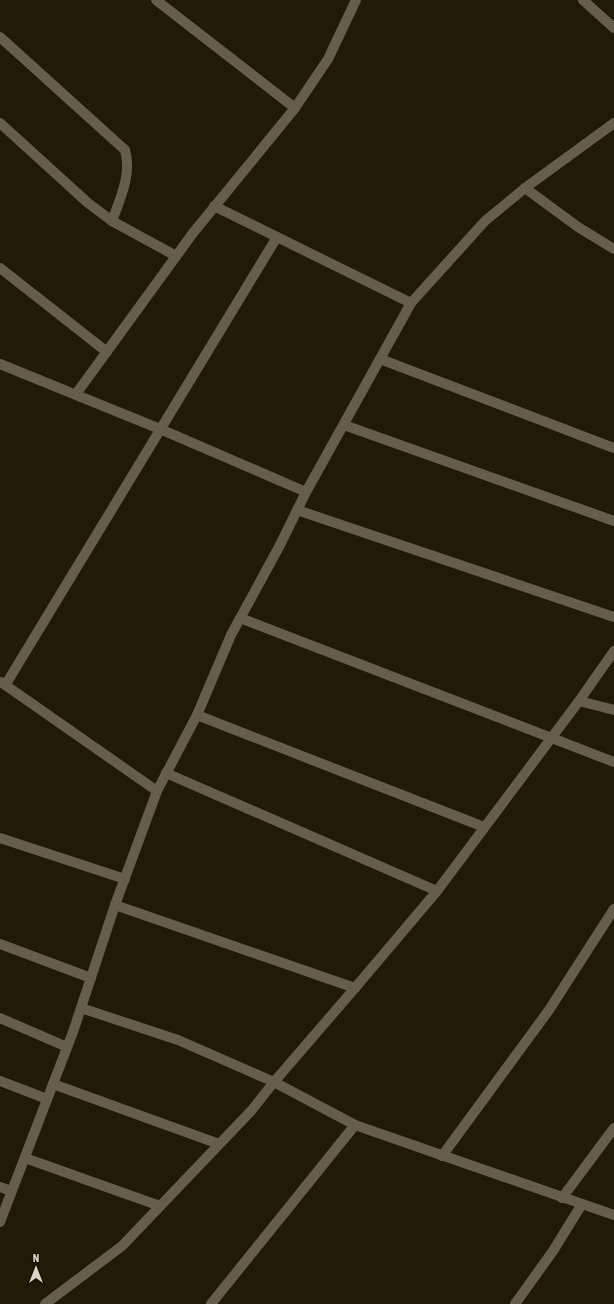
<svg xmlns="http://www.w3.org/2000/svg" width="614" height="1304" viewBox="0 0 614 1304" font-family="'Asap Condensed',sans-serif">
	<rect width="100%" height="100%" fill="#201b07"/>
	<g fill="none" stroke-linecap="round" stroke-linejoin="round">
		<g stroke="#655f49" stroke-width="10">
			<polyline points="156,0 295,108"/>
			<polyline points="583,0 614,28"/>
			<path d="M0,37L125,150C132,174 120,199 112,221"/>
			<polyline points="0,123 88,203 112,221 176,256"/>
			<polyline points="525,188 578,227 614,249"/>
			<polyline points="214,206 411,303"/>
			<polyline points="0,268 107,352"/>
			<polyline points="380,359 614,448"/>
			<polyline points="0,364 160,429 306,492"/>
			<polyline points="76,394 193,233 295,108 328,59 356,0"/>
			<polyline points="344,425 614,521"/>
			<polyline points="297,510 614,617"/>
			<polyline points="240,618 614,762"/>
			<polyline points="1,682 157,791"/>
			<polyline points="6,684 277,237"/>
			<polyline points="579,701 614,710"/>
			<polyline points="197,715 484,827"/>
			<polyline points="166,773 437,891"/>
			<polyline points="0,838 125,879"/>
			<polyline points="115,905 355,988"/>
			<polyline points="0,944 91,978"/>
			<polyline points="81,1008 178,1040 274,1082 355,1125 614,1215"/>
			<polyline points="0,1018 67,1047"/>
			<polyline points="0,1081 47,1099"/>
			<polyline points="53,1084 219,1144"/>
			<polyline points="442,1156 549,1010 614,909"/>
			<polyline points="25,1158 160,1206"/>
			<polyline points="0,1187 11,1191"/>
			<polyline points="562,1198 614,1128"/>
			<polyline points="45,1304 122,1246 251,1111 274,1082 355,988 437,891 579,701 614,651"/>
			<polyline points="211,1304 355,1125"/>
			<polyline points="515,1304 553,1251 582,1204"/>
		</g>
		<polyline stroke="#655f49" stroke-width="10" points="0,1222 73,1032 115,905 157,791 197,715 231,635 280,545 306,492 411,303 485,221 525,188 614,123"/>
	</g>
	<g transform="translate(36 1268)" stroke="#171201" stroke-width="3" paint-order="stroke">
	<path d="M0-3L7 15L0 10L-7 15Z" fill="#d8d5c8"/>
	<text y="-6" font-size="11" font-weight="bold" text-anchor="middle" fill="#d8d5c8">N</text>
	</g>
</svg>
